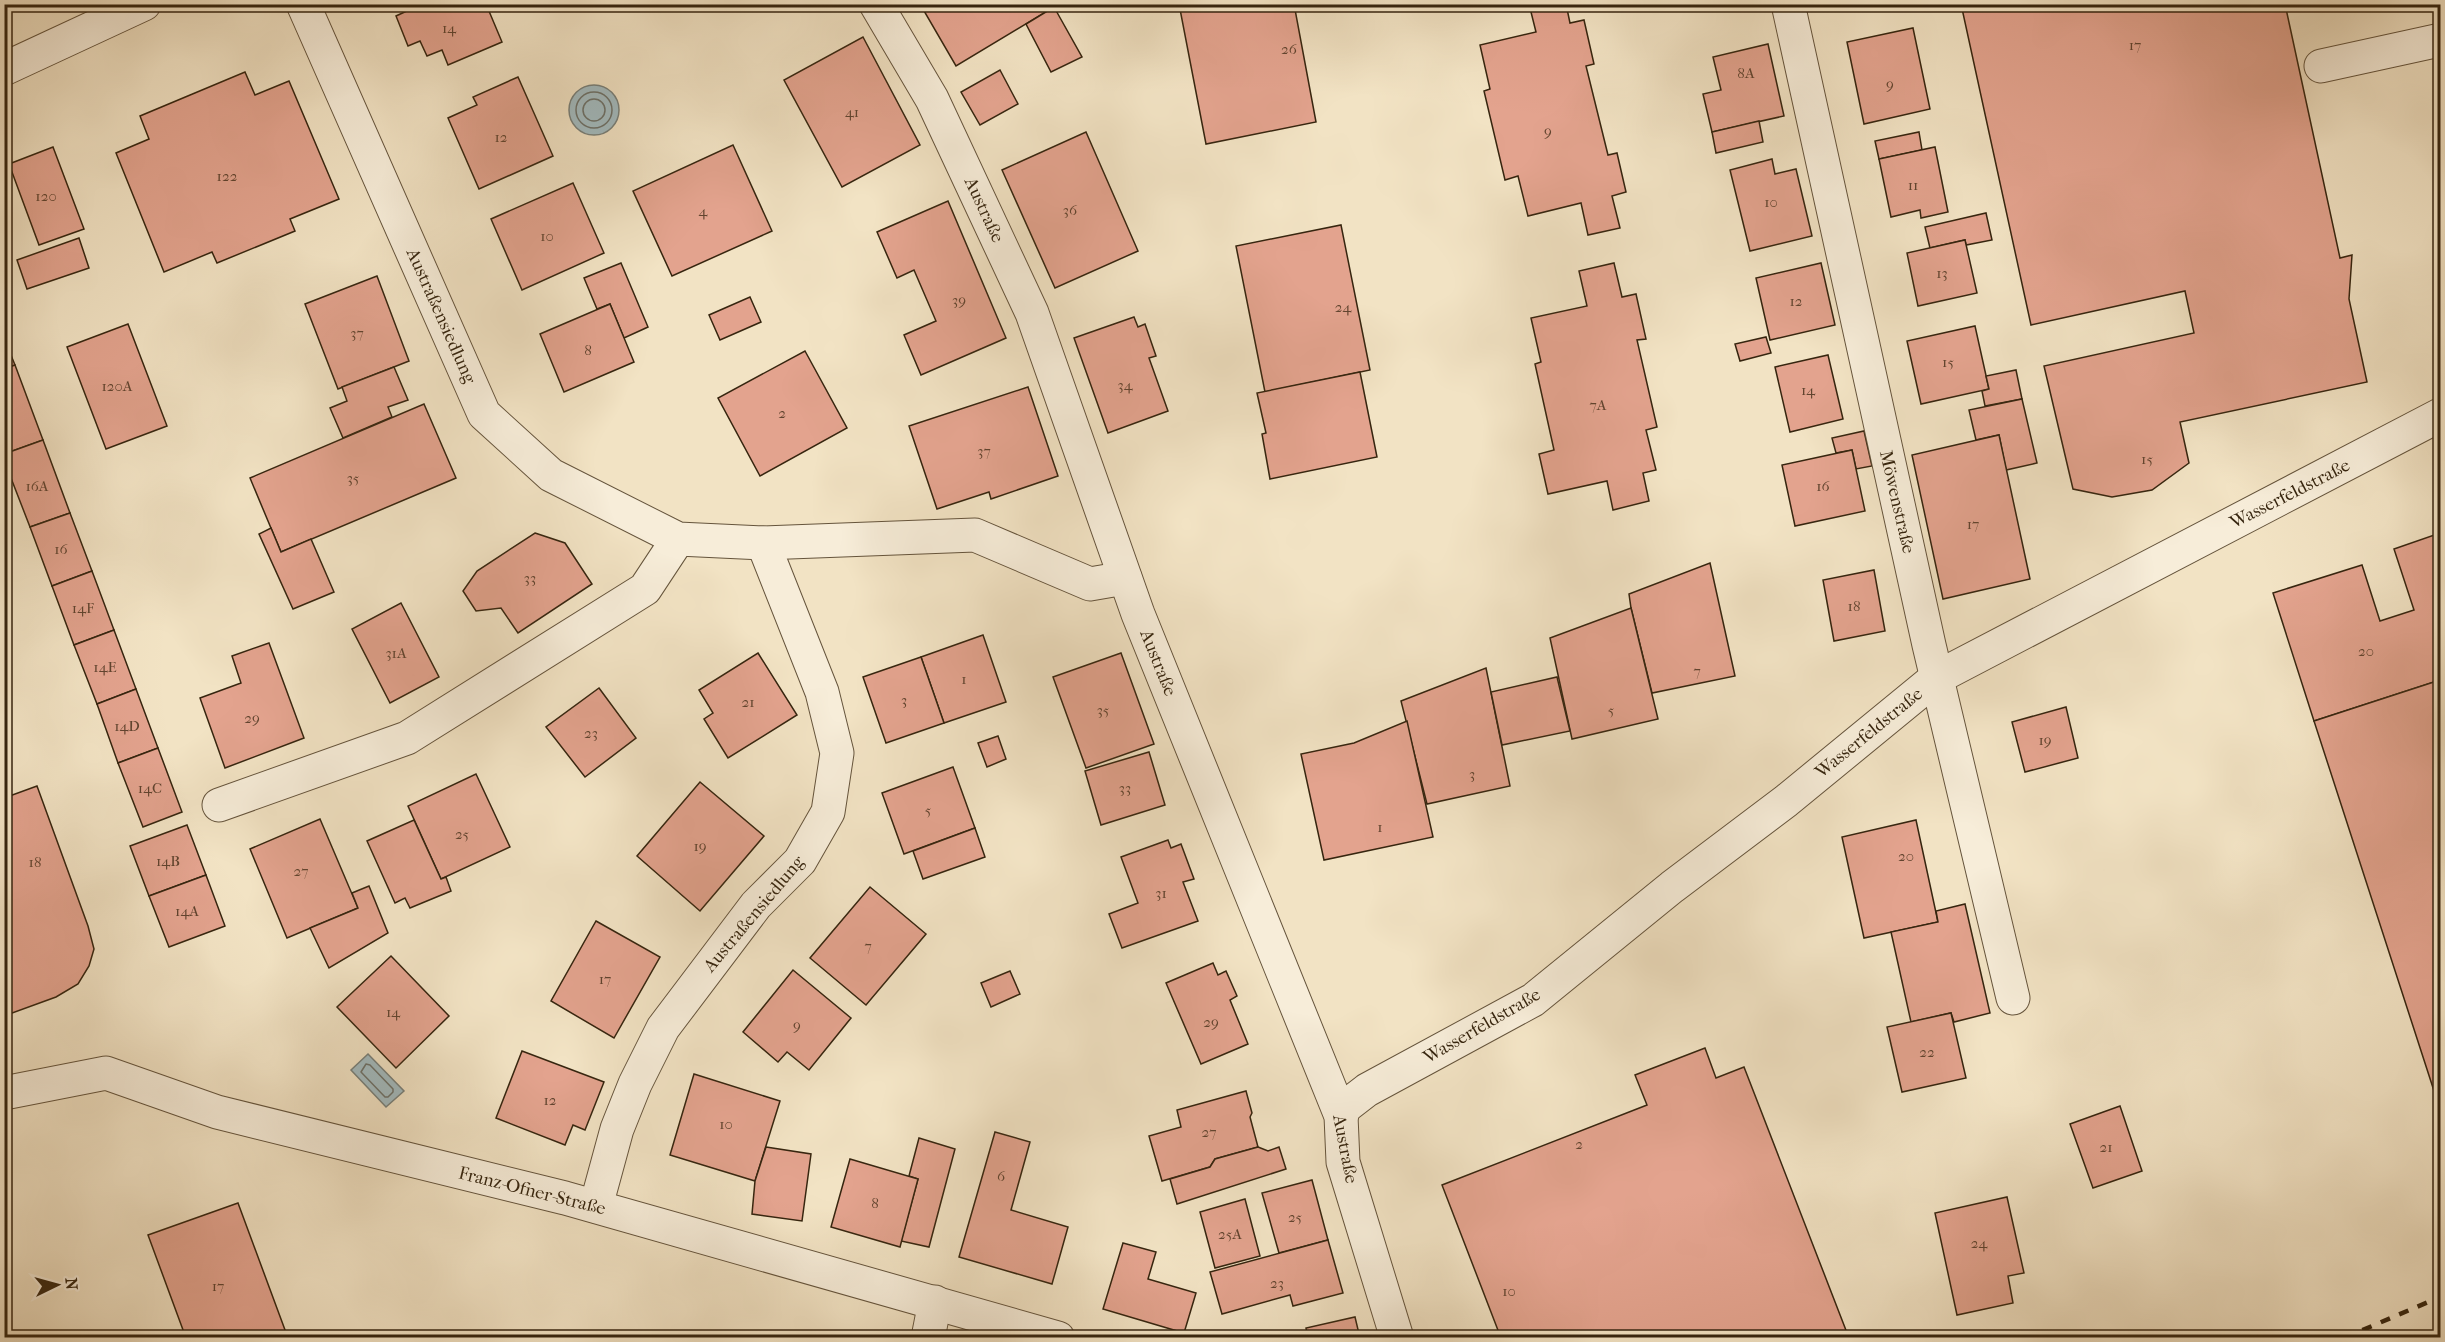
<svg xmlns="http://www.w3.org/2000/svg" width="2445" height="1342" viewBox="0 0 2445 1342" font-family="'IM FELL French Canon',serif">
	<rect width="100%" height="100%" fill="#f2e3c4"/>
	<filter id="stains"><feTurbulence type="fractalNoise" baseFrequency=".00333" numOctaves="4"/><feColorMatrix values="0 0 0 0 .2 0 0 0 0 .09 0 0 0 0 .02 0 0 0 .5 -.17"/></filter>
	<radialGradient id="worn" r=".72"><stop offset=".6" stop-color="#630" stop-opacity="0"/><stop offset="1" stop-color="#630" stop-opacity=".3"/></radialGradient>
	<g fill="#a2bbc0" stroke="#777f79" stroke-width="1.5">
		<circle cx="594" cy="110" r="25"/>
		<polygon points="368,1054 404,1091 386,1107 351,1070"/>
	</g>
	<g fill="none" stroke-linecap="round" stroke-linejoin="round">
		<g stroke="#6c7068" stroke-width="1.5">
			<circle cx="594" cy="110" r="18"/>
			<circle cx="594" cy="110" r="11"/>
			<polygon points="366,1064 370,1065 393,1089 393,1092 388,1097 385,1097 361,1072"/>
		</g>
	</g>
	<g fill="#e3a38e" stroke="#36250f" stroke-width="1.5">
		<polygon points="422,4 486,4 502,42 448,65 442,50 427,56 420,41 408,46 396,16"/>
		<polygon points="920,4 1053,4 1054,7 956,66"/>
		<polygon points="1179,4 1294,4 1316,122 1206,144"/>
		<polygon points="1529,4 1566,4 1570,23 1584,20 1594,64 1586,66 1608,155 1617,153 1626,192 1612,196 1620,228 1588,235 1581,203 1528,216 1518,176 1505,180 1484,91 1490,89 1480,45 1536,32"/>
		<polygon points="1691,4 1714,4 1692,9"/>
		<polygon points="1961,4 2285,4 2340,258 2352,255 2349,299 2367,382 2180,422 2189,463 2152,490 2112,497 2073,489 2044,366 2194,333 2185,291 2031,325"/>
		<polygon points="1054,7 1082,57 1051,72 1026,24"/>
		<polygon points="1913,28 1930,109 1864,124 1847,42"/>
		<polygon points="863,37 920,145 842,187 784,80"/>
		<polygon points="1768,44 1784,116 1712,132 1703,94 1721,90 1713,57"/>
		<polygon points="1000,70 1018,104 980,125 961,92"/>
		<polygon points="245,72 255,95 289,81 339,199 290,219 295,231 217,263 212,252 164,272 116,153 149,139 140,116"/>
		<polygon points="518,77 553,156 479,189 448,118 477,105 473,97"/>
		<polygon points="1759,121 1763,142 1716,153 1712,132"/>
		<polygon points="1086,132 1138,251 1055,288 1002,170"/>
		<polygon points="1919,132 1922,150 1879,159 1875,141"/>
		<polygon points="733,145 772,231 672,276 633,191"/>
		<polygon points="53,147 84,229 39,245 9,164"/>
		<polygon points="1935,147 1948,212 1921,218 1920,210 1891,217 1879,159"/>
		<polygon points="1772,159 1775,174 1796,169 1812,236 1750,251 1730,170"/>
		<polygon points="573,183 604,253 522,290 491,219"/>
		<polygon points="948,201 1006,338 921,375 904,335 936,321 914,270 897,278 877,232"/>
		<polygon points="1986,213 1992,240 1966,245 1965,240 1930,248 1925,227"/>
		<polygon points="1341,225 1370,370 1265,392 1236,246"/>
		<polygon points="79,238 89,268 27,289 17,260"/>
		<polygon points="1965,240 1977,293 1918,306 1907,253"/>
		<polygon points="621,263 648,327 624,338 610,304 597,309 584,278"/>
		<polygon points="1614,263 1622,297 1636,294 1646,339 1637,340 1657,427 1646,430 1656,470 1643,473 1649,501 1613,510 1607,481 1548,494 1539,454 1554,450 1535,364 1541,362 1531,318 1587,306 1579,271"/>
		<polygon points="1821,263 1835,325 1770,340 1756,278"/>
		<polygon points="377,276 409,361 338,389 305,304"/>
		<polygon points="750,297 761,322 720,340 709,315"/>
		<polygon points="610,304 634,362 564,392 540,334"/>
		<polygon points="1134,317 1138,327 1145,324 1156,356 1149,358 1168,411 1108,433 1074,338"/>
		<polygon points="128,324 167,426 106,449 67,347"/>
		<polygon points="1975,326 1989,389 1921,404 1907,341"/>
		<polygon points="1766,337 1771,353 1740,361 1735,344"/>
		<polygon points="4,338 15,365 4,369"/>
		<polygon points="805,351 847,428 760,476 718,398"/>
		<polygon points="1828,355 1843,419 1790,432 1775,367"/>
		<polygon points="15,365 43,440 4,454 4,369"/>
		<polygon points="394,367 408,400 388,407 392,417 343,438 330,408 347,401 342,387"/>
		<polygon points="2016,370 2022,399 1985,406 1982,391 1989,389 1986,376"/>
		<polygon points="1360,372 1377,457 1270,479 1262,434 1266,433 1257,393"/>
		<polygon points="1028,387 1058,476 991,499 989,492 937,509 909,426"/>
		<polygon points="2022,399 2037,463 2006,470 1999,435 1976,440 1969,410"/>
		<polygon points="424,404 456,478 281,552 250,478"/>
		<polygon points="1864,431 1872,466 1856,469 1852,450 1836,453 1832,438"/>
		<polygon points="1999,435 2030,579 1943,599 1912,455"/>
		<polygon points="43,440 70,513 30,527 4,460 4,454"/>
		<polygon points="1852,450 1865,511 1795,526 1782,465"/>
		<polygon points="70,513 92,571 52,586 30,527"/>
		<polygon points="271,528 281,552 311,539 334,592 293,609 259,534"/>
		<polygon points="535,533 565,543 592,584 518,633 501,608 476,611 463,591 477,571"/>
		<polygon points="2440,533 2440,680 2314,721 2273,593 2362,565 2380,621 2414,610 2394,549"/>
		<polygon points="1710,563 1735,676 1652,693 1631,608 1629,594"/>
		<polygon points="1874,570 1885,631 1834,641 1823,580"/>
		<polygon points="92,571 114,630 74,645 52,586"/>
		<polygon points="401,603 439,677 390,703 352,629"/>
		<polygon points="1631,608 1658,719 1572,739 1550,638"/>
		<polygon points="114,630 136,689 97,704 74,645"/>
		<polygon points="983,635 1006,702 944,723 921,657"/>
		<polygon points="269,643 304,738 225,768 200,698 241,683 232,656"/>
		<polygon points="758,653 797,715 728,758 704,719 713,713 699,690"/>
		<polygon points="1121,653 1154,744 1086,768 1053,677"/>
		<polygon points="921,657 944,723 886,743 863,677"/>
		<polygon points="1486,668 1510,786 1427,804 1401,701"/>
		<polygon points="1557,677 1570,731 1502,745 1491,692"/>
		<polygon points="2440,680 2440,1096 2436,1097 2314,721"/>
		<polygon points="599,688 636,738 585,777 546,727"/>
		<polygon points="136,689 158,748 118,763 97,704"/>
		<polygon points="2066,707 2078,758 2025,772 2012,722"/>
		<polygon points="1407,721 1433,837 1324,860 1301,754 1354,743"/>
		<polygon points="998,736 1006,759 987,767 978,743"/>
		<polygon points="158,748 182,812 143,827 118,763"/>
		<polygon points="1149,752 1165,805 1101,825 1085,771"/>
		<polygon points="953,767 975,828 904,854 882,793"/>
		<polygon points="476,774 510,847 441,879 408,806"/>
		<polygon points="700,782 764,836 700,911 637,856"/>
		<polygon points="37,786 88,926 94,949 89,966 78,984 56,997 4,1016 4,798"/>
		<polygon points="320,819 358,908 287,938 250,849"/>
		<polygon points="414,820 441,879 446,877 451,891 410,908 405,898 395,903 367,841"/>
		<polygon points="1916,820 1938,922 1864,938 1842,837"/>
		<polygon points="187,825 206,875 149,896 130,846"/>
		<polygon points="975,828 985,857 923,879 913,851"/>
		<polygon points="1168,840 1171,848 1181,844 1194,879 1183,882 1198,921 1122,948 1109,914 1138,903 1121,857"/>
		<polygon points="206,875 225,926 169,947 149,896"/>
		<polygon points="369,886 388,933 329,968 310,928 358,908 352,893"/>
		<polygon points="870,887 926,934 866,1005 810,958"/>
		<polygon points="1965,904 1990,1013 1954,1022 1951,1013 1911,1022 1891,932 1938,922 1936,911"/>
		<polygon points="596,921 660,957 614,1038 551,1001"/>
		<polygon points="391,956 449,1016 396,1068 337,1007"/>
		<polygon points="1213,963 1218,975 1226,971 1237,996 1230,1000 1248,1044 1201,1064 1166,983"/>
		<polygon points="793,970 851,1018 809,1070 787,1052 778,1062 743,1032"/>
		<polygon points="1010,971 1020,994 991,1007 981,983"/>
		<polygon points="1951,1013 1966,1078 1902,1092 1887,1027"/>
		<polygon points="1705,1048 1716,1078 1744,1067 1849,1338 1501,1338 1442,1185 1647,1105 1635,1075"/>
		<polygon points="522,1051 604,1082 585,1130 573,1125 565,1145 496,1118"/>
		<polygon points="694,1074 780,1101 755,1181 670,1155"/>
		<polygon points="1246,1091 1252,1113 1250,1117 1258,1147 1215,1159 1210,1167 1162,1181 1149,1136 1181,1127 1177,1110"/>
		<polygon points="2120,1106 2142,1171 2093,1188 2070,1124"/>
		<polygon points="995,1132 1030,1142 1011,1210 1068,1227 1052,1284 959,1257"/>
		<polygon points="919,1138 955,1149 929,1247 901,1241 918,1179 909,1176"/>
		<polygon points="766,1147 811,1154 802,1221 752,1214 755,1181"/>
		<polygon points="1258,1147 1268,1151 1279,1147 1286,1169 1177,1204 1170,1179 1210,1167 1215,1159"/>
		<polygon points="850,1159 918,1179 900,1247 831,1227"/>
		<polygon points="1312,1180 1328,1240 1279,1253 1262,1193"/>
		<polygon points="2007,1197 2024,1273 2008,1276 2013,1303 1957,1315 1935,1213"/>
		<polygon points="1245,1199 1260,1256 1215,1268 1200,1212"/>
		<polygon points="238,1203 288,1338 186,1338 148,1235"/>
		<polygon points="1328,1240 1343,1293 1293,1306 1290,1295 1222,1314 1210,1272"/>
		<polygon points="1123,1243 1156,1252 1148,1279 1196,1293 1184,1333 1103,1309"/>
		<polygon points="1355,1317 1360,1338 1308,1338 1306,1328"/>
	</g>
	<g fill="none" stroke-linecap="round" stroke-linejoin="round">
		<g stroke="#65543c" stroke-width="35">
			<g id="minor">
				<polyline points="303,4 484,414 551,475 678,539 763,543 975,535 1090,584 1125,578"/>
				<polyline points="876,4 932,99 1032,313 1138,614 1341,1116 1343,1162 1397,1338"/>
				<polyline points="1788,4 1929,645 2013,998"/>
				<polyline points="2321,66 2440,40"/>
				<polyline points="4,69 144,4"/>
				<polyline points="219,805 407,738 645,589 678,539"/>
				<polyline points="4,1093 106,1073 217,1112 565,1198 1058,1338"/>
				<polyline points="1341,1116 1345,1107 1367,1090 1533,1000 1672,887 1786,801 1936,678 2440,415"/>
				<polyline points="596,1206 617,1129 635,1084 663,1028 756,905 800,861 828,812 837,753 822,692 763,543"/>
				<polyline points="928,1338 935,1302"/>
			</g>
		</g>
		<use href="#minor" stroke="#f7edd9" stroke-width="33"/>
		<polyline stroke="#36250f" stroke-width="4.5" stroke-dasharray="10 10" stroke-linecap="butt" points="2344,1338 2440,1297"/>
	</g>
	<g text-anchor="middle" dominant-baseline="central" stroke-width="4.5" stroke-linejoin="round" paint-order="stroke">
		<g font-size="15" fill="#61442f">
			<text x="449" y="28">14</text>
			<text x="2135" y="45">17</text>
			<text x="1289" y="49">26</text>
			<text x="1746" y="73">8A</text>
			<text x="1890" y="84">9</text>
			<text x="852" y="112">41</text>
			<text x="1548" y="131">9</text>
			<text x="501" y="137">12</text>
			<text x="227" y="176">122</text>
			<text x="1913" y="185">11</text>
			<text x="46" y="196">120</text>
			<text x="1771" y="202">10</text>
			<text x="1070" y="210">36</text>
			<text x="703" y="211">4</text>
			<text x="547" y="236">10</text>
			<text x="1942" y="273">13</text>
			<text x="959" y="300">39</text>
			<text x="1796" y="301">12</text>
			<text x="1343" y="307">24</text>
			<text x="357" y="333">37</text>
			<text x="588" y="350">8</text>
			<text x="1948" y="362">15</text>
			<text x="1125" y="385">34</text>
			<text x="117" y="386">120A</text>
			<text x="1808" y="390">14</text>
			<text x="1598" y="405">7A</text>
			<text x="782" y="413">2</text>
			<text x="984" y="451">37</text>
			<text x="2147" y="459">15</text>
			<text x="353" y="478">35</text>
			<text x="37" y="486">16A</text>
			<text x="1823" y="486">16</text>
			<text x="1973" y="524">17</text>
			<text x="61" y="549">16</text>
			<text x="530" y="578">33</text>
			<text x="1854" y="606">18</text>
			<text x="83" y="608">14F</text>
			<text x="2366" y="651">20</text>
			<text x="396" y="653">31A</text>
			<text x="105" y="667">14E</text>
			<text x="1697" y="671">7</text>
			<text x="964" y="679">1</text>
			<text x="904" y="700">3</text>
			<text x="748" y="702">21</text>
			<text x="1103" y="710">35</text>
			<text x="1611" y="710">5</text>
			<text x="252" y="718">29</text>
			<text x="127" y="726">14D</text>
			<text x="591" y="733">23</text>
			<text x="2045" y="740">19</text>
			<text x="1472" y="774">3</text>
			<text x="150" y="788">14C</text>
			<text x="1125" y="788">33</text>
			<text x="928" y="810">5</text>
			<text x="1380" y="827">1</text>
			<text x="462" y="834">25</text>
			<text x="700" y="846">19</text>
			<text x="1906" y="856">20</text>
			<text x="168" y="861">14B</text>
			<text x="35" y="862">18</text>
			<text x="301" y="871">27</text>
			<text x="1161" y="893">31</text>
			<text x="187" y="911">14A</text>
			<text x="868" y="946">7</text>
			<text x="605" y="979">17</text>
			<text x="393" y="1012">14</text>
			<text x="1211" y="1022">29</text>
			<text x="797" y="1025">9</text>
			<text x="1927" y="1052">22</text>
			<text x="550" y="1100">12</text>
			<text x="726" y="1124">10</text>
			<text x="1209" y="1132">27</text>
			<text x="1579" y="1144">2</text>
			<text x="2106" y="1147">21</text>
			<text x="1001" y="1176">6</text>
			<text x="875" y="1203">8</text>
			<text x="1295" y="1217">25</text>
			<text x="1230" y="1234">25A</text>
			<text x="1979" y="1243">24</text>
			<text x="1277" y="1283">23</text>
			<text x="218" y="1286">17</text>
			<text x="1509" y="1291">10</text>
		</g>
		<g font-size="18" fill="#36250f" stroke="#f7edd9">
			<text transform="translate(984 210) rotate(65)">Austraße</text>
			<text transform="translate(441 316) rotate(66)">Austraßensiedlung</text>
			<text transform="translate(2290 494) rotate(-27)">Wasserfeldstraße</text>
			<text transform="translate(1897 502) rotate(77)">Möwenstraße</text>
			<text transform="translate(1158 663) rotate(68)">Austraße</text>
			<text transform="translate(1869 733) rotate(-39)">Wasserfeldstraße</text>
			<text transform="translate(754 914) rotate(-50)">Austraßensiedlung</text>
			<text transform="translate(1482 1026) rotate(-30)">Wasserfeldstraße</text>
			<text transform="translate(1345 1149) rotate(79)">Austraße</text>
			<text transform="translate(532 1191) rotate(14)">Franz-Ofner-Straße</text>
		</g>
	</g>
	<rect width="2445" height="1342" fill="none" stroke="#f2e3c4" stroke-width="24"/>
	<rect x="6" y="6" width="2433" height="1330" fill="none" stroke="#36250f" stroke-width="3"/>
	<rect x="12" y="12" width="2421" height="1318" fill="none" stroke="#36250f" stroke-width="1.5"/>
	<g transform="translate(57 1285) rotate(85)" stroke="#f7edd9" stroke-width="4.5" paint-order="stroke">
	<path d="M0-4.5L10 22L0 15L-10 22Z" fill="#36250f"/>
	<text y="-9" font-size="16" font-weight="bold" text-anchor="middle" fill="#36250f">N</text>
	</g>
	<rect width="100%" height="100%" filter="url(#stains)"/>
	<rect width="100%" height="100%" fill="url(#worn)"/>
</svg>
